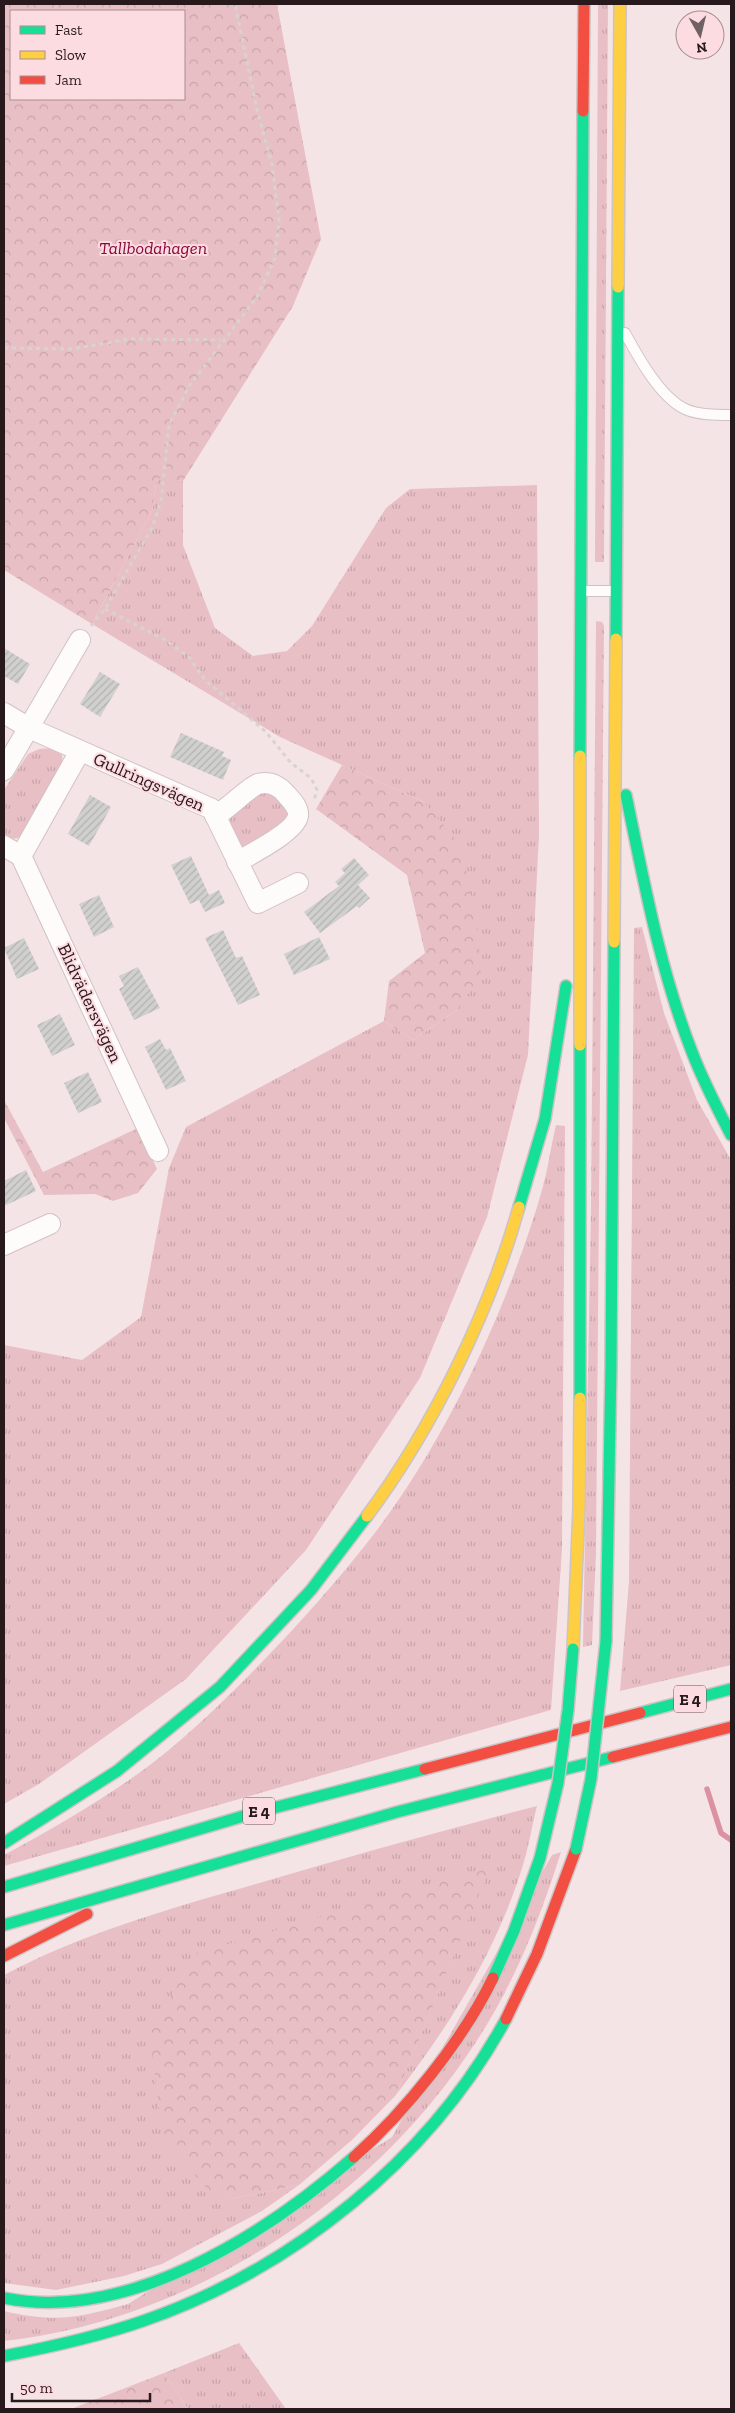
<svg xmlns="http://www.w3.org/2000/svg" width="735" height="2413" viewBox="0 0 735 2413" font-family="'Zilla Slab',serif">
	<defs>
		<pattern id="grass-tufts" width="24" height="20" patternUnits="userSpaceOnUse" patternTransform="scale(1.25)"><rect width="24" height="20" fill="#e9bfc6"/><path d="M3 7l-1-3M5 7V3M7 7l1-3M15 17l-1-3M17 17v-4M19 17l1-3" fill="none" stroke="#c8a4aa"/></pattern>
		<pattern id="forest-crowns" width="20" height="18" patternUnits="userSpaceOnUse" patternTransform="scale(1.25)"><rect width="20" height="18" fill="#e9bfc6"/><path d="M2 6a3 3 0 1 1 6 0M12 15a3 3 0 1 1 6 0" fill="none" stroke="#c8a4aa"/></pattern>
		<pattern id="building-hatch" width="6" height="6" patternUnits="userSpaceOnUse" patternTransform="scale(1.25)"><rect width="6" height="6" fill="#d0d0ce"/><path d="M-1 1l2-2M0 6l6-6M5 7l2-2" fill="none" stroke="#b3b2b0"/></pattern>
	</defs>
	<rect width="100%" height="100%" fill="#f5e4e6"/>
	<g fill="url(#grass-tufts)">
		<polygon points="598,4 608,4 604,562 595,562"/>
		<polygon points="165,477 183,481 183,545 215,628 253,656 287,651 312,626 386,508 410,489 537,485 539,835 528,1055 487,1217 420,1378 306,1550 186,1679 39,1784 4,1804 4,1345 82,1360 141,1317 169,1168 186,1127 384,1021 413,1040 457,1010 424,802 280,737 92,624 152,511 157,478"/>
		<polygon points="596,621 602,622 604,626 596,1554 592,1645 583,1647 591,1208"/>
		<path d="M52,748L62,755L63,769L27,833C18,839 13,841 4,835V790L28,754L39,749Z"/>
		<polygon points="271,790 290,812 288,820 244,848 239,846 229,825 231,815 252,794"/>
		<polygon points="642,927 664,1013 697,1100 731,1160 731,1665 620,1691 629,1581 634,928"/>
		<path d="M556,1125L565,1126L562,1549L551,1710L4,1866V1855C52,1829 101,1801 146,1768C187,1737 225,1700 261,1663C301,1622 339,1579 374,1534C448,1437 508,1307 542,1190C548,1169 551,1146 556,1125Z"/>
		<path d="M537,1806C532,1825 529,1846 523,1865C497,1950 450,2025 396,2095L489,1868L230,2199L299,2185L262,2211L162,2264L124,2276L56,2290L4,2283V1975C81,1934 165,1910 249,1886C344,1858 441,1831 537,1806Z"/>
		<path d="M561,1852C540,1919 514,1984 476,2042C373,2201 193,2320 4,2341V2311C55,2323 78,2318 128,2304L392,2137L552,1855Z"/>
		<polygon points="239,2343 286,2409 188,2409 164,2373"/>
	</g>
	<g fill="url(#forest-crowns)" fill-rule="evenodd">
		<path d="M4,4H277L321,239L293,306L183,481L157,478L152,511L92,624L4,570ZM11,11H184V99H11Z"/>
		<polygon points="342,765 424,802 461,846 477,921 481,975 457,1010 413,1040 384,1021 389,981 425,953 407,875 316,809"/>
		<polygon points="4,1100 43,1172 138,1128 157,1169 138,1193 113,1201 95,1194 44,1195 4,1118"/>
		<polygon points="490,1868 396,2095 352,2140 299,2185 230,2199 211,2193 163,2140 150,2036 194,1954"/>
		<polygon points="164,2373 188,2409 71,2409"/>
	</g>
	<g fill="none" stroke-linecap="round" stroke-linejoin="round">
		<polyline stroke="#dc91a1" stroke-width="5.5" points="707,1789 721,1833 731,1840"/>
	</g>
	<g fill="url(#building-hatch)">
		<polygon points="4,648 30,664 18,684 4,676"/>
		<polygon points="100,672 120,684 100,717 80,704"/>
		<polygon points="181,733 224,752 222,756 231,760 223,780 170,757"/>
		<polygon points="90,795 111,807 89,846 68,834"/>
		<polygon points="191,856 209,895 219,890 225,903 205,912 199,900 190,904 171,865"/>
		<polygon points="354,858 369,875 358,885 370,898 359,908 357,906 320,933 304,912 339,886 335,882 345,873 341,869"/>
		<polygon points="99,895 114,927 94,937 79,904"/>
		<polygon points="223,930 236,958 242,956 260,995 238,1005 205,938"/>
		<polygon points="319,937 330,959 294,975 284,954"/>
		<polygon points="24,938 39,969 17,979 4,948"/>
		<polygon points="138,967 160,1008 134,1020 119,989 124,986 119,976"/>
		<polygon points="60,1014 75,1045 52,1056 37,1025"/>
		<polygon points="160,1039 166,1050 170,1048 186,1081 166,1090 145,1047"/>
		<polygon points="88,1072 102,1102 78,1113 64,1083"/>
		<polygon points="26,1170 36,1191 4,1206 4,1181"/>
	</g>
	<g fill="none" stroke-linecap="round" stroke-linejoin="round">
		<g stroke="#d1c2c4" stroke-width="12">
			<g id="lane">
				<path d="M625,333C638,357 660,397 685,409C698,415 717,415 731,415"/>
				<polyline points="581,591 614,591"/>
			</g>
		</g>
		<g stroke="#d1c2c4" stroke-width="22">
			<g id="street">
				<polyline points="4,713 29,728 212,809 258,903 298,883"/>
				<polyline points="4,770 80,640"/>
				<path d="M215,816C228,809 249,787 258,784C269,781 278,785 285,793C291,800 299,807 298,816C295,832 251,854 237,862"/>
				<polyline points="4,846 21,856"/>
				<polyline points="21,856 158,1151"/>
				<polyline points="21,856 80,751"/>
				<polyline points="4,1245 50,1224"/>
			</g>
		</g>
		<g stroke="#ccc3c4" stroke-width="14">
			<g id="fast">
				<polyline points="616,639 618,287"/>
				<polyline points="580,756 583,111"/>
				<path d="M626,795C644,882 660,970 692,1052C703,1081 717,1108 731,1135"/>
				<polyline points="519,1207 545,1119 566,986"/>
				<polyline points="580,1398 580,1045"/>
				<polyline points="606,1641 611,1366 614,942"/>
				<polyline points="640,1713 731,1689"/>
				<polyline points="4,1843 117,1771 220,1687 311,1590 367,1516"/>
				<polyline points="4,1887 254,1813 425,1769"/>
				<polyline points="4,1925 397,1812 613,1757"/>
				<polyline points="493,1978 514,1931 540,1858"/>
				<path d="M4,2298C127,2323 265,2235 354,2157"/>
				<path d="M4,2356C51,2347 97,2337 143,2321C293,2269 430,2159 506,2019"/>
			</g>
		</g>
		<g stroke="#ccc3c4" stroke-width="14">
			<g id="slow">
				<polyline points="618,287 620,4"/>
				<polyline points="580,756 580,1045"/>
				<polyline points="614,942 616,639"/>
				<path d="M367,1516C433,1427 489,1313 519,1207"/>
				<polyline points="573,1649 579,1508 580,1398"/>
			</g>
		</g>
		<g stroke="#ccc3c4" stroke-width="14">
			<g id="jam">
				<polyline points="583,111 584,4"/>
				<polyline points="613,1757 731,1727"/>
				<polyline points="425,1769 640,1713"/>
				<polyline points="4,1956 87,1914"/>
				<polyline points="506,2019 537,1954 576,1849"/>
				<path d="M354,2157C406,2111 463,2040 493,1978"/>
			</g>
		</g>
		<g stroke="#d8d3d3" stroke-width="3" stroke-dasharray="4 4" stroke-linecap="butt">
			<polyline points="4,348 71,349 130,339 221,340"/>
			<polyline points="105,609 165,640 189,657 205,680 266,732 291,763 311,778 317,790 314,800"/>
			<polyline points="91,626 105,609 152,528 161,502 169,425 189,386 257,297 275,258 279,220 272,164 257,110 235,4"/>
		</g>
		<use href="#lane" stroke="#fefbfb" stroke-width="10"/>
		<use href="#street" stroke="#fefbfb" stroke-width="20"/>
		<use href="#fast" stroke="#16e098" stroke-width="11"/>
		<use href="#slow" stroke="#ffcf43" stroke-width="11"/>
		<use href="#jam" stroke="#f24e42" stroke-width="11"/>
		<g stroke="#ccc3c4" stroke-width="14" stroke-linecap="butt">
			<g id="fast-bridge">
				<polyline points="576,1849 591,1779 606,1641"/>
				<polyline points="540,1858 558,1783 568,1710 573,1649"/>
			</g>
		</g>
		<use href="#fast-bridge" stroke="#16e098" stroke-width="11"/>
	</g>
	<g text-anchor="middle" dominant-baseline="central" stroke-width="4" stroke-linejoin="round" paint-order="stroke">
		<g fill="#fddce1" stroke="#675457" stroke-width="1">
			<rect x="674" y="1685.5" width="32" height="27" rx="4"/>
			<rect x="243" y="1797.5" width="32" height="27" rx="4"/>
		</g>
		<g font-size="16" font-weight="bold" fill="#27191c">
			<text x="690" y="1699">E 4</text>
			<text x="259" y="1811">E 4</text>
		</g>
		<g font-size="18" font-style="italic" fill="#89093b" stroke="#fddce1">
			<text x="153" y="248">Tallbodahagen</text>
		</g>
		<g font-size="18" fill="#27191c" stroke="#fddce1">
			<text transform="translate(149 782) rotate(24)">Gullringsvägen</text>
			<text transform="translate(90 1003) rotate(65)">Blidvädersvägen</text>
		</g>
	</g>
	<rect width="735" height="2413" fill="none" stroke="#27191c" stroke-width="10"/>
	<rect x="10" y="10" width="175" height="90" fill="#fddce1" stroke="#a78e92"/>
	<rect x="20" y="26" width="25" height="8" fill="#16e098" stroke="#a78e92"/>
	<text x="55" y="35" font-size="15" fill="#27191c">Fast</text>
	<rect x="20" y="51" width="25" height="8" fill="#ffcf43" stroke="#a78e92"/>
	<text x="55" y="60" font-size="15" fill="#27191c">Slow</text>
	<rect x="20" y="76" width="25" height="8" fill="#f24e42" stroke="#a78e92"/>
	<text x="55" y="85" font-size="15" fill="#27191c">Jam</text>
	<g transform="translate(700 35) rotate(172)"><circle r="24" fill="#fddce1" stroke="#a78e92"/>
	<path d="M0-4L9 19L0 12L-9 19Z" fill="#6f6063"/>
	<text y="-8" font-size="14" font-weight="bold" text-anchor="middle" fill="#27191c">N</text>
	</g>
	<path d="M12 2393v8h138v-8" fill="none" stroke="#27191c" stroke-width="2.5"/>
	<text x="20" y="2393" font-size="15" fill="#27191c" stroke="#fddce1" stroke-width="4" paint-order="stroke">50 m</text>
</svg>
